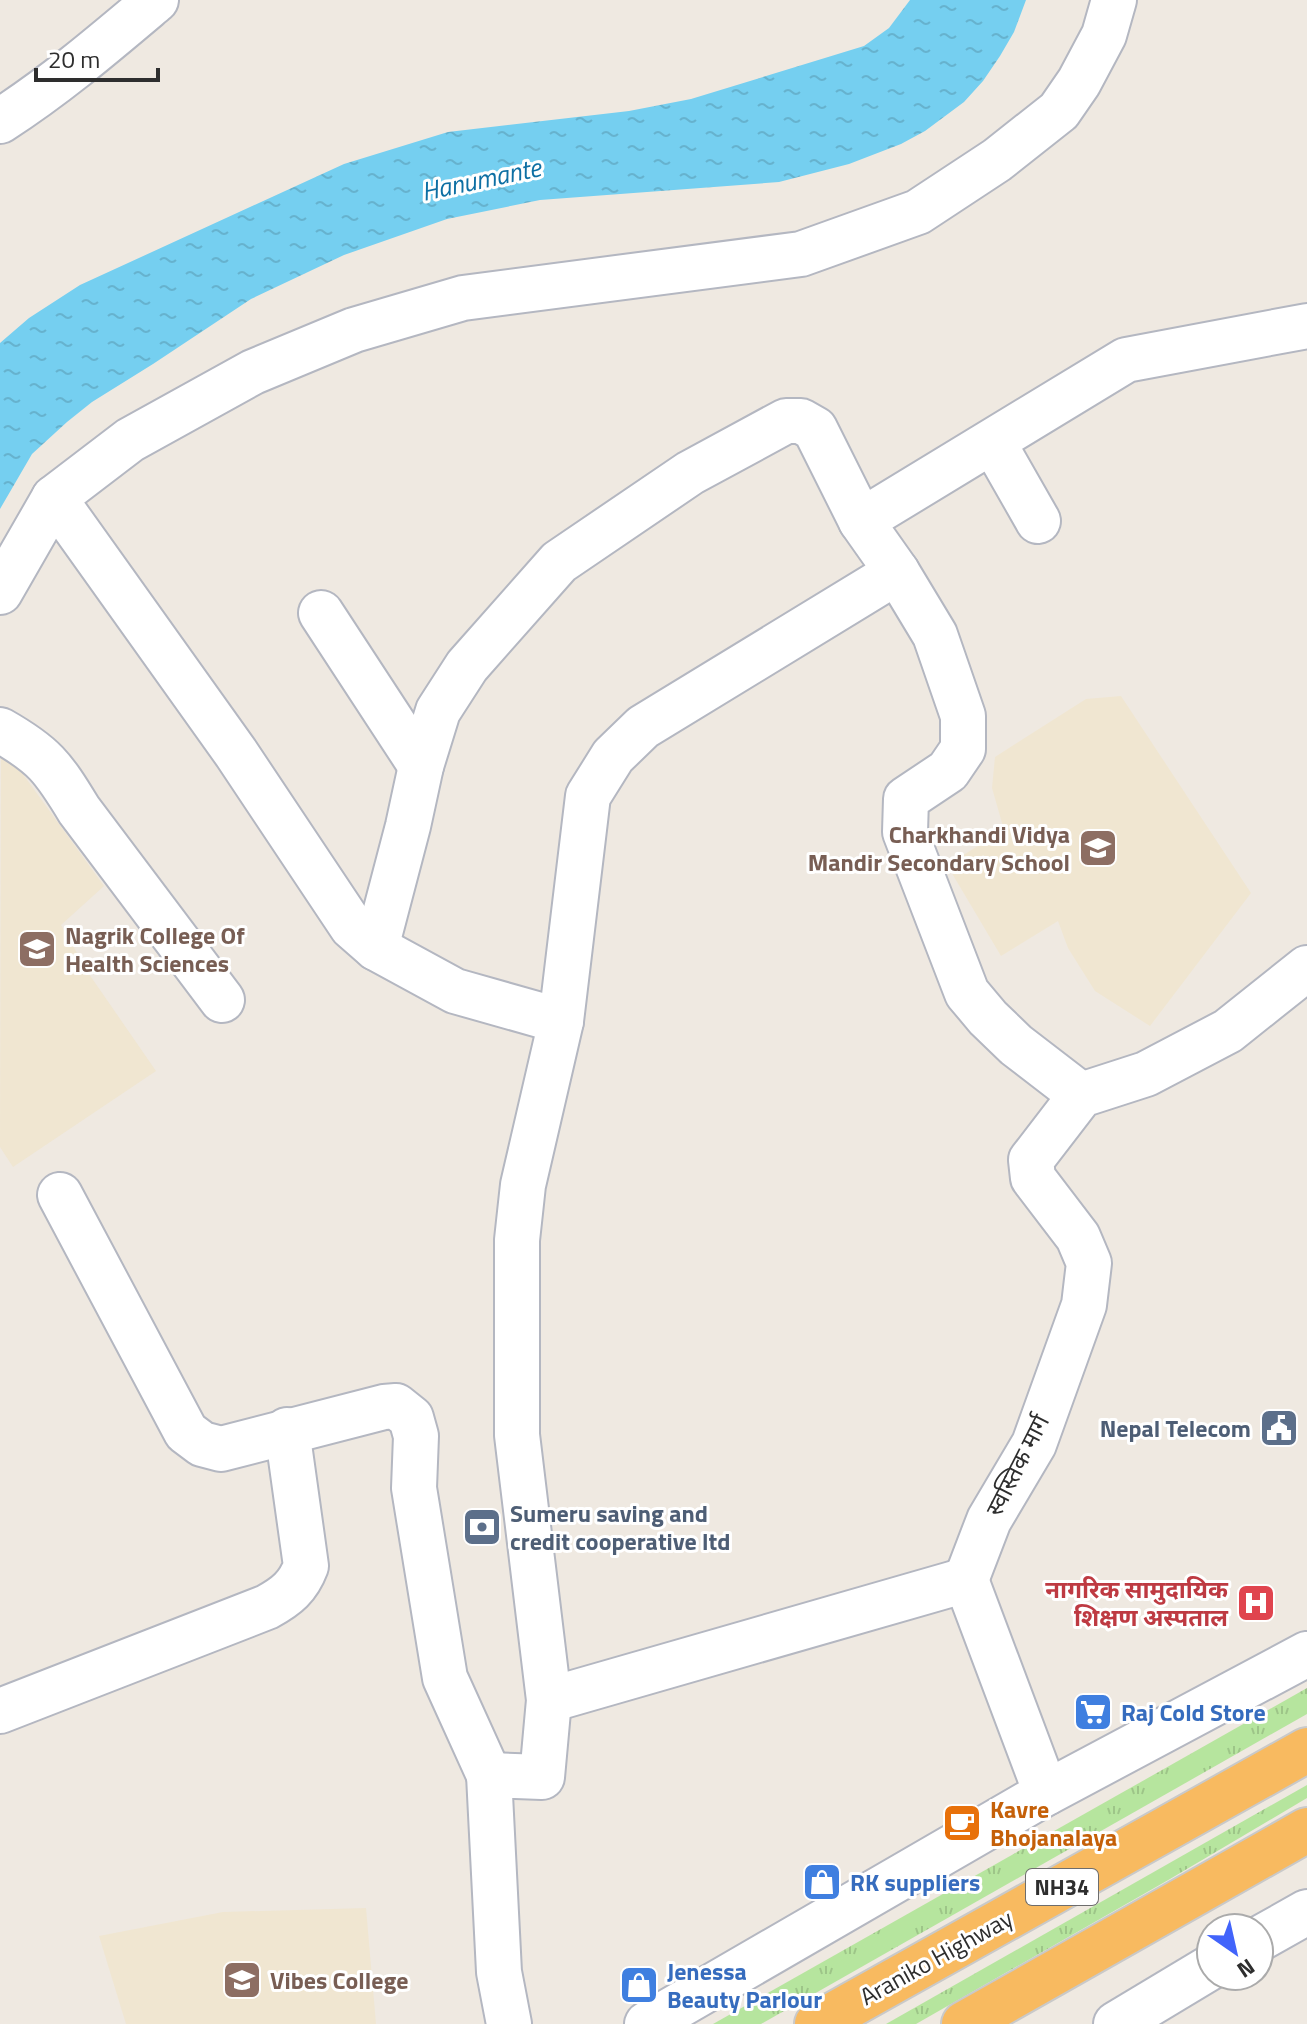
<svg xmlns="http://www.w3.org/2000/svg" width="1307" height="2024" viewBox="0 0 1307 2024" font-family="'Titillium Web','Noto Sans Devanagari',sans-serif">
	<defs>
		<pattern id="grass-tufts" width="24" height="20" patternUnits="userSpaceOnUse" patternTransform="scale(2)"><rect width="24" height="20" fill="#b6e59e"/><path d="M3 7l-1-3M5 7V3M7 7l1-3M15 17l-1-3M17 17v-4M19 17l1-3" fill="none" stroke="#9dc588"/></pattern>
		<pattern id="water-ripples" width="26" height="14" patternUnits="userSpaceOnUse" patternTransform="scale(2)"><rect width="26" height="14" fill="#75cff0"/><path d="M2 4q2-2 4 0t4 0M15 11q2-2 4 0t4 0" fill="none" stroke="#66b2ce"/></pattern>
	</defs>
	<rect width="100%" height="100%" fill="#efe9e1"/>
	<g fill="#f0e6d1">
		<polygon points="1121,696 1251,893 1150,1026 1095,991 1068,948 1058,921 1001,956 947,865 1004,830 992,788 995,757 1086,699"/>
		<polygon points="1,744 104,886 61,925 89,974 156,1071 13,1167 0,1147"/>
		<polygon points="366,1908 376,2024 126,2024 99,1936 223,1912"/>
	</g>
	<g fill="url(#grass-tufts)">
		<polygon points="1307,1688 1307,1714 761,2024 713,2024"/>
		<polygon points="1307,1785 1307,1798 1170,1879 916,2024 886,2024"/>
	</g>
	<polygon fill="url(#water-ripples)" points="910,0 1026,0 1014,32 1000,56 983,81 964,102 925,131 901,144 849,164 779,182 540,200 447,219 344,255 251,299 153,364 92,402 67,422 32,454 0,509 0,343 29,318 80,285 344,164 448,132 629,111 691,99 864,46 889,28"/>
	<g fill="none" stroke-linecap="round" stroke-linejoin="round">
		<g stroke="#b4b7c1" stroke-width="48">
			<g id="minor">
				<polyline points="993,442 1038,521"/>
				<polyline points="54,498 236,753 352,927 376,948 455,991 561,1021"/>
				<polyline points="897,572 935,635 963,716 963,749 948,771 906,799 905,832 967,993 988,1018 1016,1045 1081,1095"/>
				<polyline points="0,592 54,498 130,440 253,372 354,330 463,298 801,254 918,212 997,160 1059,111 1079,82 1104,35 1114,0"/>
				<polyline points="321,613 421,766"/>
				<path d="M0,730C44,755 53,767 79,810L222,1000"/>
				<polyline points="376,948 408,826 421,766 438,711 467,666 559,562 690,473 786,421 801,421 815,429 861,521"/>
				<polyline points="60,1195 186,1432 202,1444 221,1449 384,1407 396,1406 411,1418 416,1436 414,1488 445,1678 489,1775"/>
				<polyline points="966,1580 989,1520 1034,1444 1084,1305 1089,1263 1078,1237 1033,1178 1031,1160 1081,1095 1146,1074 1228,1031 1307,968"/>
				<polyline points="966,1580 1046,1793"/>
				<polyline points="549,1700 966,1580"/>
				<path d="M0,1711L267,1607C287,1596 298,1587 306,1566L287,1430"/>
				<polyline points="1259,1939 1307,1912"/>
				<polyline points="509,2024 499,1972 489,1775 542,1777 549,1700 517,1435 517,1240 523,1185 561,1021 588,796 613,756 643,727 897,572 861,521 1126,360 1307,326"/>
				<polyline points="647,2024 1046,1793 1307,1654"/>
				<polyline points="1116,2024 1211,1967"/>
			</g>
		</g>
		<g stroke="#b4b7c1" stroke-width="48">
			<path id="tertiary" d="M0,121C56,85 105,43 156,0"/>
		</g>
		<g stroke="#c9c9c9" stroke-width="48">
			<g id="trunk">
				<polyline points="817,2024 1307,1750"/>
				<polyline points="964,2024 1307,1830"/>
			</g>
		</g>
		<use href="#minor" stroke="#fff" stroke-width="44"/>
		<use href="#tertiary" stroke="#fff" stroke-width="44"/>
		<use href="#trunk" stroke="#f8ba60" stroke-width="44"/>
	</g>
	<defs>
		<g id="school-square" transform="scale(2)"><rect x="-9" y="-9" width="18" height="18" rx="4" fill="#8d6e63" stroke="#fff"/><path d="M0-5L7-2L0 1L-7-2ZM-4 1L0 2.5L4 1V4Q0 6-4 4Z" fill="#fff"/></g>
		<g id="university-square" transform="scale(2)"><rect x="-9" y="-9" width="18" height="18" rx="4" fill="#8d6e63" stroke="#fff"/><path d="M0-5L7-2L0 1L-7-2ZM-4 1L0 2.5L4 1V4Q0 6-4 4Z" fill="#fff"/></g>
		<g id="civic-square" transform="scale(2)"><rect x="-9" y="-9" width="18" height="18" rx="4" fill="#5c6f8a" stroke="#fff"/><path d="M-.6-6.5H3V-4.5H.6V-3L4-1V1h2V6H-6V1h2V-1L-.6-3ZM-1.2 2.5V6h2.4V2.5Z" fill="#fff"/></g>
		<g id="bank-square" transform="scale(2)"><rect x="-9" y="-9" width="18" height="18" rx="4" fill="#5c6f8a" stroke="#fff"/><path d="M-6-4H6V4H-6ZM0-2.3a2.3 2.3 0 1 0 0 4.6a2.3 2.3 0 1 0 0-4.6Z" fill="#fff"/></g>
		<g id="hospital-square" transform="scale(2)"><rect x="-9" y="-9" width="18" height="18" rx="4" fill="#e0444e" stroke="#fff"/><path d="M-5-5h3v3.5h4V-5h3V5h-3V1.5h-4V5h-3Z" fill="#fff"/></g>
		<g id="supermarket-square" transform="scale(2)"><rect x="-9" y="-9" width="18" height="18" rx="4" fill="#3f7fe0" stroke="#fff"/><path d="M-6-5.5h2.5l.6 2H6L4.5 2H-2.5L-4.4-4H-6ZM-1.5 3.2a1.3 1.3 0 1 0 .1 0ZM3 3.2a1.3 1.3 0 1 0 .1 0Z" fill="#fff"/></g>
		<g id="cafe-square" transform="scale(2)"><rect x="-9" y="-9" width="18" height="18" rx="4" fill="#e8710a" stroke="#fff"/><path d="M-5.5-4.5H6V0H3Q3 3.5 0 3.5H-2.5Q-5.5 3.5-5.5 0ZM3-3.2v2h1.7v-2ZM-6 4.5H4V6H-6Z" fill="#fff"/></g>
		<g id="shop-square" transform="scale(2)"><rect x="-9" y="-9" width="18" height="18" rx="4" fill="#3f7fe0" stroke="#fff"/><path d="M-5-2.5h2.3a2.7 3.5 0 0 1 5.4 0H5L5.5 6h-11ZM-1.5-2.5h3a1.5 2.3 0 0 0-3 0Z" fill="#fff"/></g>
	</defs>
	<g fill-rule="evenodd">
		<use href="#school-square" x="1098" y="848"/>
		<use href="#university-square" x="37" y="949"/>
		<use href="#civic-square" x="1279" y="1428"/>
		<use href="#bank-square" x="482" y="1527"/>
		<use href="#hospital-square" x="1256" y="1603"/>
		<use href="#supermarket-square" x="1093" y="1712"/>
		<use href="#cafe-square" x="962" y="1823"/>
		<use href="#shop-square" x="822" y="1882"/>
		<use href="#university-square" x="242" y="1980"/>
		<use href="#shop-square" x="639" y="1985"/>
	</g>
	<g text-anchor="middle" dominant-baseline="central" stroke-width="6" stroke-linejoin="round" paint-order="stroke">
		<rect fill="#fff" stroke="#6d6d6d" stroke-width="2" x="1026" y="1869" width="72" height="36" rx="6"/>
		<g font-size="22" font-weight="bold" fill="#2e2e2e">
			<text x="1062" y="1887">NH34</text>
		</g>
		<g font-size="24" font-weight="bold" fill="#785e54" stroke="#fff" text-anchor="start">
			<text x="1070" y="834" text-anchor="end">Charkhandi Vidya<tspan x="1070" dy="28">Mandir Secondary School</tspan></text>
			<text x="65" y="935">Nagrik College Of<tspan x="65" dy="28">Health Sciences</tspan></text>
			<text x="270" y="1980">Vibes College</text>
		</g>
		<g font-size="24" font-weight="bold" fill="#4e5e75" stroke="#fff" text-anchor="end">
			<text x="1251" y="1428">Nepal Telecom</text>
			<text x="510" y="1513" text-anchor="start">Sumeru saving and<tspan x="510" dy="28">credit cooperative ltd</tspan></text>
		</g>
		<g font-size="24" fill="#2e2e2e" stroke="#fff">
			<text transform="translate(1017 1465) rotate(-63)">स्वस्तिक मार्ग</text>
			<text transform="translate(936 1957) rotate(-29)">Araniko Highway</text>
		</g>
		<g font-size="24" font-weight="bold" fill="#be3a42" stroke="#fff" text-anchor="end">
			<text x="1228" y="1589">नागरिक सामुदायिक<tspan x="1228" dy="28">शिक्षण अस्पताल</tspan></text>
		</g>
		<g font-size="24" font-weight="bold" fill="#366cbe" stroke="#fff" text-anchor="start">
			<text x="1121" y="1712">Raj Cold Store</text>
			<text x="850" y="1882">RK suppliers</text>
			<text x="667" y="1971">Jenessa<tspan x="667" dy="28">Beauty Parlour</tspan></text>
		</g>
		<g font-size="24" font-weight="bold" fill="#c56008" stroke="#fff" text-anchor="start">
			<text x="990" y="1809">Kavre<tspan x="990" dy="28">Bhojanalaya</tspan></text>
		</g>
		<g font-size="26" font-style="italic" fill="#0d6fa3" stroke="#fff">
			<text transform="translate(481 179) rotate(-12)">Hanumante</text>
		</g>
	</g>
	<g transform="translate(1235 1952) rotate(146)"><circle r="38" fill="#ffffff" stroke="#ababab" stroke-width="2"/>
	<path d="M0-6L14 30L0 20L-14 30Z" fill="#4264fb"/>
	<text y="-12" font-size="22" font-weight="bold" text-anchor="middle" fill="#2e2e2e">N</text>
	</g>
	<path d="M36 68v12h122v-12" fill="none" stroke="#2e2e2e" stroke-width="4"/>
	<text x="48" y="68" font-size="24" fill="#2e2e2e" stroke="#ffffff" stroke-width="6" paint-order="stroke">20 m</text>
</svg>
